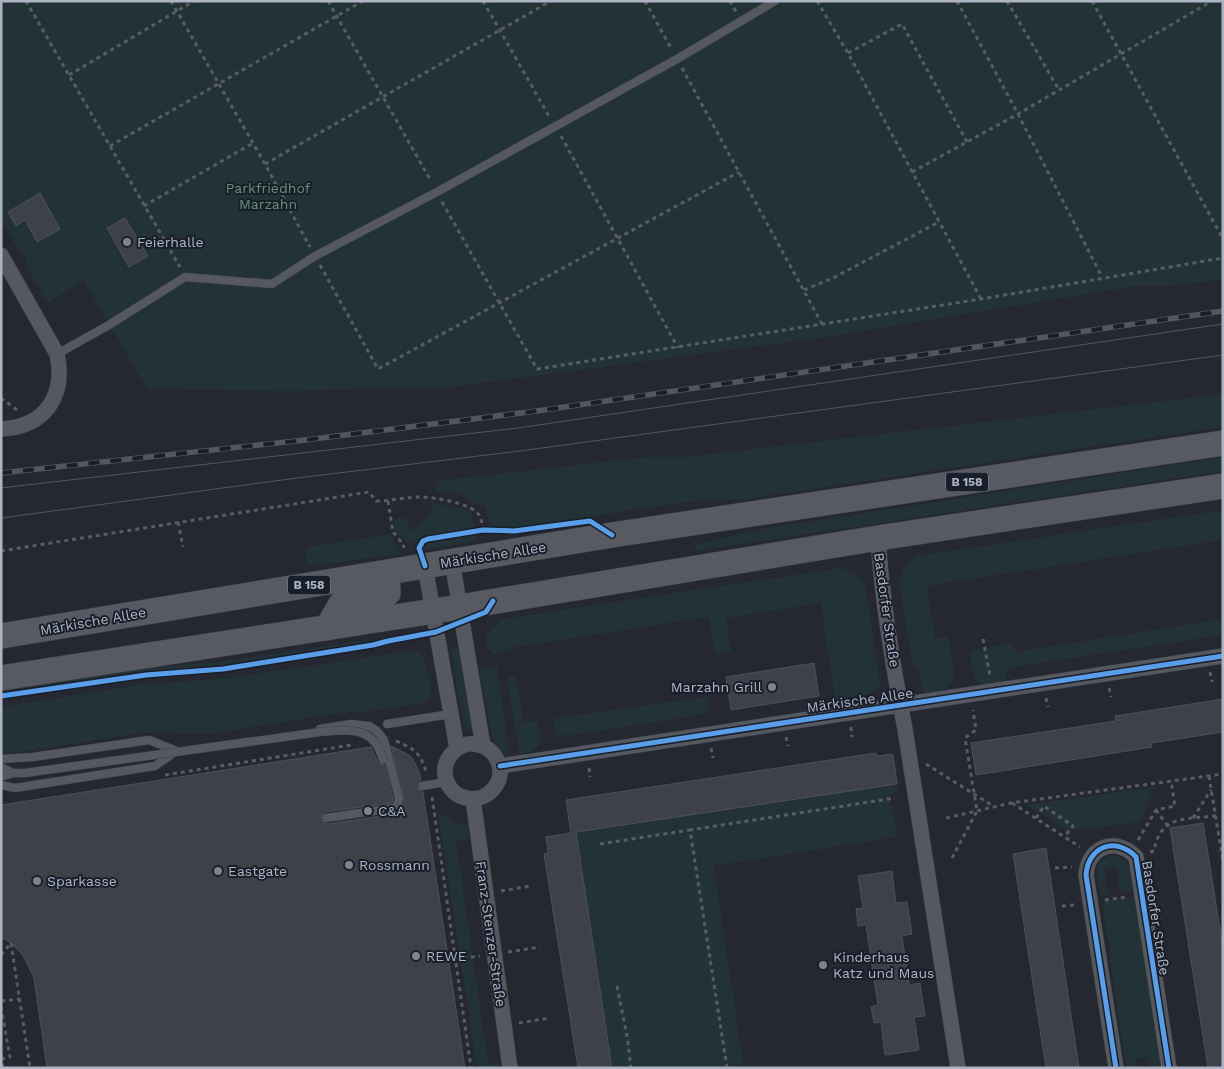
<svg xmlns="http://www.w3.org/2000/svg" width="1224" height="1069" viewBox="0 0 1224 1069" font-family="'Work Sans',sans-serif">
	<rect width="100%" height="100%" fill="#252830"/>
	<g fill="#233236">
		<polygon points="1,1 1223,1 1223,279 1173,286 1135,286 827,337 452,387 293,391 147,389 84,281 47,303 29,271 26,258 16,246 1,221"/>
		<polygon points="1223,394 1223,427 747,499 685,502 514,528 489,526 486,506 476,504 462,495 437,491 436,481 646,457 685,457"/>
		<polygon points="1223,457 1223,471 696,551 695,545 767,528"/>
		<polygon points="430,502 472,511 474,529 420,537 415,543 408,543 396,533 394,519 403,518 408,521 409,528 412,530 416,529 423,519 431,514 432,506"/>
		<path d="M1223,510V540L927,586L935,638L948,636L955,673C952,691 939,691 924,694L918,667L912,664L899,584L902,570L916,556Z"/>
		<polygon points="391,534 400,554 308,566 306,549 308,547"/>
		<polygon points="476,534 477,541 423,550 423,545 427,542"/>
		<path d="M841,568C851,571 862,576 866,587L880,684L879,688L871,694L837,699L834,693L821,603L726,618L731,652L716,655L708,617L510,648V650L494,654L487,649L486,636L502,619Z"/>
		<path d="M1223,619V635L1007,668L1005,683C973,688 974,681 970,652L974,650L1013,643L1015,652Z"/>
		<polygon points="373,639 374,643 256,661 104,677 1,694 1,689 141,668 211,663"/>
		<polygon points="458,648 473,729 468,731 464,725 450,649"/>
		<path d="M409,651H418C425,657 435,690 430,698C429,699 425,702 423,703L367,712L358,711L340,713L209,734L142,733L1,755V707L143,684L221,679Z"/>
		<polygon points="497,666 510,756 499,752 492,736 479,669"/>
		<path d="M515,675L524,722L538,721C539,726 541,733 541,737C540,748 528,754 519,755L507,676Z"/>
		<polygon points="707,697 708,712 689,717 573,735 557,735 554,718"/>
		<polygon points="897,784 898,790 890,796 897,837 714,866 743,1064 738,1068 612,1068 605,1047 609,1046 576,832 734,808 749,803 750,806"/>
		<polygon points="1155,787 1140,822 1069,831 1026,805"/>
		<polygon points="438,813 459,825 468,825 470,838 456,841 488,1064 499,1062 500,1068 477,1068"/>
		<polygon points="1109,856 1115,856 1125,860 1130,870 1133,890 1120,892 1116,866 1104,868 1108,894 1100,895 1097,872 1099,863"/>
		<polygon points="1135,896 1161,1068 1149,1068 1147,1057 1136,1059 1137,1068 1126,1068 1102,902"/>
	</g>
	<g fill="#3e4148" stroke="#4d5058">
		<polygon points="40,193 60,229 37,242 25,220 16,226 8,212"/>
		<polygon points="125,218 148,256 129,267 107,228"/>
		<polygon points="814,663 819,696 731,710 726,677"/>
		<polygon points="1223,699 1223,732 1151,743 1152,747 976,775 971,743 1116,721 1115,716"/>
		<polygon points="391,746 409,755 413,759 419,772 421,780 418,782 416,786 418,790 423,792 465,1068 47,1068 34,978 23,955 11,943 1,937 1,805 371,747 379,764 385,765 393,798 392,803 325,812 321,816 321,819 324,823 327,824 395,814 402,808 404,797"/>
		<polygon points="876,753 877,756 893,754 897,784 576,832 612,1068 578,1068 544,854 548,853 546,837 571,833 566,800"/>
		<polygon points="1203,823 1223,948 1223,1068 1208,1068 1170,828"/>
		<polygon points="1046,848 1079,1068 1046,1068 1013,854"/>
		<polygon points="892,871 896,903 907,902 912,934 902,936 909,985 920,983 925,1016 914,1017 919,1050 885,1055 881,1022 874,1023 871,1007 878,1005 866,925 858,926 856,909 863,908 858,876"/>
	</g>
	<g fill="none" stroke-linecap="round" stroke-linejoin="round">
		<g stroke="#41434a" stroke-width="9">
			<g id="service">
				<polyline points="57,354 109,325 185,277 272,284 315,256 437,192 677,59 775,1"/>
				<polyline points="387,724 451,714"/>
				<polyline points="320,729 351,724 369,726 377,731 384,740 399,798 397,806 394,808 326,818"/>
				<polyline points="1,759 33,757 149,740 177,751"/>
				<polyline points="1,767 13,773"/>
				<polyline points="1,777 13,773 25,773"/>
				<polyline points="1,785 15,788 155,766 175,752"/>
				<polyline points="422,786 446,782"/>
			</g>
		</g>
		<g stroke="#41434a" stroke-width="16">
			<g id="minor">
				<path d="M1,255L57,354C66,396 45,427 1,429"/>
				<path d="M878,538C882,600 893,667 905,729L958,1068"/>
				<path d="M452,561L483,746C499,754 506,773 494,788C482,804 455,802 447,782C440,765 451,748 468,744C473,743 478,745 483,746"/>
				<polyline points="425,566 457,748"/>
				<polyline points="500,766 1223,656"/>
				<polyline points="473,799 510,1068"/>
				<path d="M1116,1068L1086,875C1088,846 1116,836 1136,857L1169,1068"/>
			</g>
		</g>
		<g stroke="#42454d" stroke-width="26">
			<g id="primary">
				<polyline points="327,628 341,604 382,597 388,593 387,573"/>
				<polyline points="1,636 612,535 1223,443"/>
				<polyline points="1,678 460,607 878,538 1223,486"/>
			</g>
		</g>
		<g stroke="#585c63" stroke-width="3" stroke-dasharray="4 4" stroke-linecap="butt">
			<polyline points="26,1 180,267"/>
			<polyline points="171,1 265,164 310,247"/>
			<polyline points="328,1 431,181"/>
			<polyline points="483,1 549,116"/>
			<polyline points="645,1 672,50"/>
			<polyline points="730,1 736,12"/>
			<polyline points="817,1 848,53 981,299"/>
			<polyline points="957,1 1018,114 1102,277"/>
			<polyline points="1007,1 1059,90"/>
			<polyline points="1092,1 1223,239"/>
			<polyline points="848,53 902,24 967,142"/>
			<polyline points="682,68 822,324"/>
			<polyline points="69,75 194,1"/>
			<polyline points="561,136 678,348"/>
			<polyline points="110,146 363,1"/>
			<polyline points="265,164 551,1"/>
			<polyline points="912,172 1018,114 1212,1"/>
			<polyline points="442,202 537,369 981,299 1223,258"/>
			<polyline points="144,206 253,143"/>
			<polyline points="320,265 378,369 739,172"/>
			<polyline points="804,290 831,279 939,222"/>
			<polyline points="1,398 17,410"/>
			<polyline points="388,501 393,532 403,544 404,548"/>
			<polyline points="178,522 183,547"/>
			<path d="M1,551L369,492L376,501C391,501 406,497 420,497C433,497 472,503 479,515C482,519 482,525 483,530"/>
			<polyline points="983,639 990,676"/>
			<polyline points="1210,672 1212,682"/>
			<polyline points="1109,688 1111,697"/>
			<polyline points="1046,698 1048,707"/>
			<polyline points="851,727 852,737"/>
			<polyline points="786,737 788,746"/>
			<path d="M396,741C417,750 420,753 427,774"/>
			<polyline points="711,748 713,758"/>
			<polyline points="926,764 993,806"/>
			<polyline points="589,768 590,777"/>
			<polyline points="165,775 351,745"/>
			<polyline points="1209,776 1223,862"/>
			<polyline points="432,797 471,1068"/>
			<polyline points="1012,803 1080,847"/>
			<polyline points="1156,810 1167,825"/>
			<polyline points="946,818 1011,803 1223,774"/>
			<polyline points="1036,818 1044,806 1073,826 1064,837"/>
			<polyline points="1193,818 1211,790"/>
			<polyline points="1138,840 1156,810 1175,806 1171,781"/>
			<polyline points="600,844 690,830"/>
			<path d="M1150,852L1154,851C1160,815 1186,819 1216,816"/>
			<polyline points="952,858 977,811 965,738 976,730 973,710"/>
			<polyline points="1055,868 1072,867"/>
			<polyline points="501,891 530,886"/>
			<polyline points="1105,900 1126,897"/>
			<polyline points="1062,906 1074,905"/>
			<polyline points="11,943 30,1068"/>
			<polyline points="508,952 540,947"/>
			<polyline points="1,955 11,943"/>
			<polyline points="455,959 480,956"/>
			<polyline points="617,986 627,1036 631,1068"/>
			<polyline points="1,1001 20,999"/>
			<polyline points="1,1007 10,1057 2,1059"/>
			<polyline points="519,1023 550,1018"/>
			<polyline points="1,1055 3,1068"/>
			<polyline points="727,1068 690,830 895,798"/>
		</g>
		<use href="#service" stroke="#55585f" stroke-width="8"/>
		<use href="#minor" stroke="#55585f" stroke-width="15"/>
		<use href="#primary" stroke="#575a61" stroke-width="25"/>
		<g stroke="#54565d" stroke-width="1">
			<polyline points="1,488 518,428 1223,324"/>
			<polyline points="1,518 297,478 520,451 1223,355"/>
		</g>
		<g stroke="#54565d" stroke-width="5.5">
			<polyline id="rail" points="1,473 305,440 537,411 1223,311"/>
		</g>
		<use href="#rail" stroke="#191f2a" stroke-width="4" stroke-dasharray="11" stroke-linecap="butt"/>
		<g stroke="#41434a" stroke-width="9" stroke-linecap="butt">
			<path id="service-bridge" d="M25,773L320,732C349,730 374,725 383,760"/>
		</g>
		<use href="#service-bridge" stroke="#55585f" stroke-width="8"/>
		<g stroke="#191f2a" stroke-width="8">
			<g id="cycleway">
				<polyline points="425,566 419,548 423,541 428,539 483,530 514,531 590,521 612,535"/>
				<polyline points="1,696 146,675 223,669 373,645 388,641 436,632 486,612 493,601"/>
				<polyline points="500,766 1223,656"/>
				<path d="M1116,1068L1086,875C1088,846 1116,836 1136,857L1169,1068"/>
			</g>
		</g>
		<use href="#cycleway" stroke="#5a9eea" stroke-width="5"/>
	</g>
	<g fill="#7e8390" stroke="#191f2a" stroke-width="2">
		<circle cx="127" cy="242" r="5"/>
		<circle cx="772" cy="687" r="5"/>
		<circle cx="368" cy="811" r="5"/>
		<circle cx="349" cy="865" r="5"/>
		<circle cx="218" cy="871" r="5"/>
		<circle cx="37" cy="881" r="5"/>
		<circle cx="416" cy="956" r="5"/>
		<circle cx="823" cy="965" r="5"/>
	</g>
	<g text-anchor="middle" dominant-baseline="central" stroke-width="4" stroke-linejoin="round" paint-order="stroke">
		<g fill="#191f2a" stroke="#818795" stroke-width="1">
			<rect x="946" y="472.5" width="42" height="19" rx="4"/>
			<rect x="288" y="575.5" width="42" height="19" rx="4"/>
		</g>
		<g font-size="12" font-weight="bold" fill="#aeb4c3">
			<text x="967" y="482">B 158</text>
			<text x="309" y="585">B 158</text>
		</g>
		<g font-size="14" fill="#679275" stroke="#191f2a">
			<text x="268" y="188">Parkfriedhof<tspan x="268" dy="16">Marzahn</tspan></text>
		</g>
		<g font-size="14" fill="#aeb4c3" stroke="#191f2a" text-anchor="start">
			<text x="137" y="242">Feierhalle</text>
			<text x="762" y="687" text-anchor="end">Marzahn Grill</text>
			<text x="378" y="811">C&amp;A</text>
			<text x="359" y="865">Rossmann</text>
			<text x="228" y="871">Eastgate</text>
			<text x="47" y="881">Sparkasse</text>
			<text x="426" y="956">REWE</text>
			<text x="833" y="957">Kinderhaus<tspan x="833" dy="16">Katz und Maus</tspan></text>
		</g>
		<g font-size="14" fill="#aeb4c3" stroke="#191f2a">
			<text transform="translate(493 555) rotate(-9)">Märkische Allee</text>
			<text transform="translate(887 610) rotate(82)">Basdorfer Straße</text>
			<text transform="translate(93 621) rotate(-10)">Märkische Allee</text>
			<text transform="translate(860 700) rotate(-8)">Märkische Allee</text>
			<text transform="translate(1156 918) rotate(81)">Basdorfer Straße</text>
			<text transform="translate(491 934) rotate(82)">Franz-Stenzer-Straße</text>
		</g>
	</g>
	<rect width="1224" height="1069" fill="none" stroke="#aeb4c3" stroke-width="5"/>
</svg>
